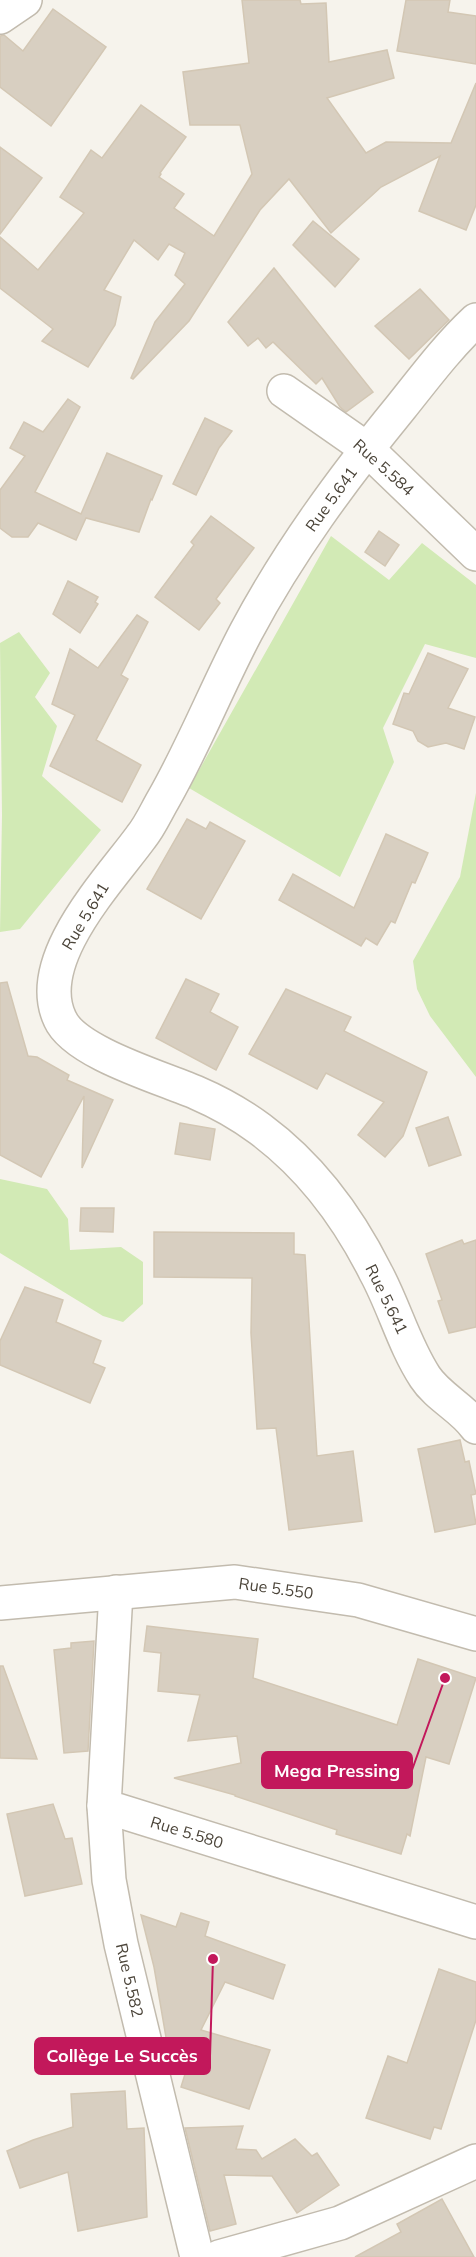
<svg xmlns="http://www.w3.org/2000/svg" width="476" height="2257" viewBox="0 0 476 2257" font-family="Mulish,sans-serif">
	<rect width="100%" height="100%" fill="#f6f3ec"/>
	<g fill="#d2eab5">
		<polygon points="331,536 389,580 422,543 476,585 476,658 425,644 383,728 394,762 340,877 189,788"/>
		<polygon points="19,632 50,673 35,697 57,726 42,776 101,830 20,929 0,932 2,815 0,643"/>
		<polygon points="476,793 476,1077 430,1016 417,989 413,961 460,877"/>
		<polygon points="0,1179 47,1189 68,1219 70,1250 121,1247 143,1262 143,1304 123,1322 103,1316 0,1253"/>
	</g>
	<g fill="#d8cfc1" stroke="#d3c7b4" stroke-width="1.5">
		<polygon points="242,0 300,0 301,4 326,3 329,62 387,50 394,78 327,98 366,153 386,142 451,143 476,83 476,205 466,230 419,211 440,156 381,187 331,233 289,179 260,210 189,321 133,379 131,378 155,322 185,284 175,275 185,253 169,244 158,260 134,240 104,290 121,297 115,325 88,367 42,341 53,329 0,288 0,237 38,270 84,213 60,197 91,150 102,158 141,105 186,137 160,173 161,174 159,177 184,194 174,208 214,236 252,174 240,125 190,125 183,72 249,63"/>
		<polygon points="406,0 450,0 448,12 476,16 476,64 397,51"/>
		<polygon points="53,9 106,47 51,126 0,87 0,36 4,35 23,51"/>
		<polygon points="0,147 42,178 0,234"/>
		<polygon points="313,221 359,259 335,287 293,245"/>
		<polygon points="274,268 373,392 346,412 340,407 322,378 316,384 273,342 266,348 258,338 248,346 228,322"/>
		<polygon points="420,289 449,320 409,359 375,326"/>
		<polygon points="68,399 80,407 35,492 81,514 107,453 162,476 152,500 151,499 139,532 86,518 76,540 38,523 28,537 12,537 0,528 0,490 25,456 10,448 24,422 43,432"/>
		<polygon points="205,418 232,431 219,448 196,495 173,484"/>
		<polygon points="211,516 254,548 216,599 220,603 199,630 155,597 194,545 191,542"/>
		<polygon points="379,531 399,545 385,566 365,552"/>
		<polygon points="68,581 98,597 95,602 98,604 80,633 53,614"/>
		<polygon points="137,615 148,622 121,675 128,679 96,740 141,765 122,802 50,766 75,715 52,704 70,649 98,668"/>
		<polygon points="428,653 468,669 448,708 475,717 464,749 446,743 428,747 418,741 413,731 393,724 404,693 409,694"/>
		<polygon points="187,819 206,829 210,822 245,841 201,919 147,889"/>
		<polygon points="386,834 428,853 415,883 412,882 395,923 391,921 377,945 366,938 361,946 279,900 293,874 354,908"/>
		<polygon points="186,979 219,994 210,1012 238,1027 216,1070 156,1038"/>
		<polygon points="7,982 28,1056 37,1057 69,1075 67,1080 113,1100 82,1168 84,1096 41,1177 0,1155 0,983"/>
		<polygon points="286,989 351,1017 344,1031 427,1072 403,1136 385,1157 358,1135 384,1102 326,1073 317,1089 249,1054"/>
		<polygon points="448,1117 461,1155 429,1166 416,1128"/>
		<polygon points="180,1123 215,1129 210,1160 175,1154"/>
		<polygon points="81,1208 114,1208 113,1232 80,1231"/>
		<polygon points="154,1232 294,1233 294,1254 305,1255 317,1456 353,1451 362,1521 289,1530 276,1428 257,1429 251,1333 252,1278 154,1277"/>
		<polygon points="462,1240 464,1244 476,1240 476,1327 449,1333 438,1301 442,1300 426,1254"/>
		<polygon points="25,1287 63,1300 56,1322 101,1341 93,1363 105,1368 90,1403 0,1365 0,1341"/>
		<polygon points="460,1440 465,1462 469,1461 476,1494 471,1495 476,1524 435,1532 418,1449"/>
		<polygon points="147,1626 258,1639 253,1678 397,1725 418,1659 476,1678 449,1764 426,1757 410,1836 407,1834 401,1854 336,1834 337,1830 235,1796 235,1795 174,1778 241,1763 237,1736 188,1741 200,1695 158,1691 161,1653 144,1651"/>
		<polygon points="94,1641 88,1751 64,1753 54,1650 71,1648 71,1643"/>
		<polygon points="0,1666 3,1666 37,1759 0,1758"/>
		<polygon points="53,1804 65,1839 72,1838 82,1884 25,1896 7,1814"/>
		<polygon points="181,1913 209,1922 205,1936 285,1965 273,1999 225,1982 201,2030 270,2050 249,2109 181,2087 191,2055 168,2049 154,1967 141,1915 176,1927"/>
		<polygon points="439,1969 476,1982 476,2020 441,2129 434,2127 430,2139 366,2118 388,2056 407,2063"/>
		<polygon points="125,2091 127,2129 144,2128 147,2217 78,2231 68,2172 20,2188 7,2151 33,2140 73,2127 71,2094"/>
		<polygon points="243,2126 236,2149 256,2150 262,2159 295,2139 312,2156 317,2153 339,2185 297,2213 272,2176 224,2175 236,2224 210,2231 185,2128"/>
		<polygon points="442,2199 474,2257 355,2257 401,2232 397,2224"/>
	</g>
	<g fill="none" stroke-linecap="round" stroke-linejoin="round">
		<g stroke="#c2bbae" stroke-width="36">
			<g id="street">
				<polyline points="0,17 25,0"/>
				<path d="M476,320C448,346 425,377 401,407C343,478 289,551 246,632C217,687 194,746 163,800C156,812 150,826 141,837C109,881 32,960 60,1019C75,1053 163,1078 197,1093C218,1102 241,1115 260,1129C310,1166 348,1217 376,1273C394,1306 404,1345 425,1377C438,1397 463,1408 476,1427"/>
				<polyline points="284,391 367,449 476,554"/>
				<polyline points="116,1592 104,1806 476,1922"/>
				<polyline points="0,1603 235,1582 358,1600 476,1634"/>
				<polyline points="104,1806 109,1880 121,1944 197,2257"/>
				<polyline points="219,2257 340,2223 476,2161"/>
			</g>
		</g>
		<use href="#street" stroke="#fff" stroke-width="33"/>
	</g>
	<g text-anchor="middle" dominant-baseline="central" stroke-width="4.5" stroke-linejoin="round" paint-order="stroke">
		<g font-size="16" fill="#4b4439" stroke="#fff">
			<text transform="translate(384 467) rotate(42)">Rue 5.584</text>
			<text transform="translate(331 499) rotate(-54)">Rue 5.641</text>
			<text transform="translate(85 916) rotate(-59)">Rue 5.641</text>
			<text transform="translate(387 1299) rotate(64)">Rue 5.641</text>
			<text transform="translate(276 1588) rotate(8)">Rue 5.550</text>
			<text transform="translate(187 1832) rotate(17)">Rue 5.580</text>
			<text transform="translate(130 1980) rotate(77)">Rue 5.582</text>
		</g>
	</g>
	<path fill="none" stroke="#c2185b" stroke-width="2" d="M445 1678L412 1770M213 1959L210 2056"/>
	<g fill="#c2185b" stroke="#fff" stroke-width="2">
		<circle cx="445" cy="1678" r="6"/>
		<circle cx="213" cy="1959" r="6"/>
	</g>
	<g fill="#c2185b" stroke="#c2185b" stroke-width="2">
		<rect x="262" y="1752" width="150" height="36" rx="6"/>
		<rect x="35" y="2038" width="175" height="36" rx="6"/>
	</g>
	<g font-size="18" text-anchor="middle" font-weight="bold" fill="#fff">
		<text x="337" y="1777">Mega Pressing</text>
		<text x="122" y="2062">Collège Le Succès</text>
	</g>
</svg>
